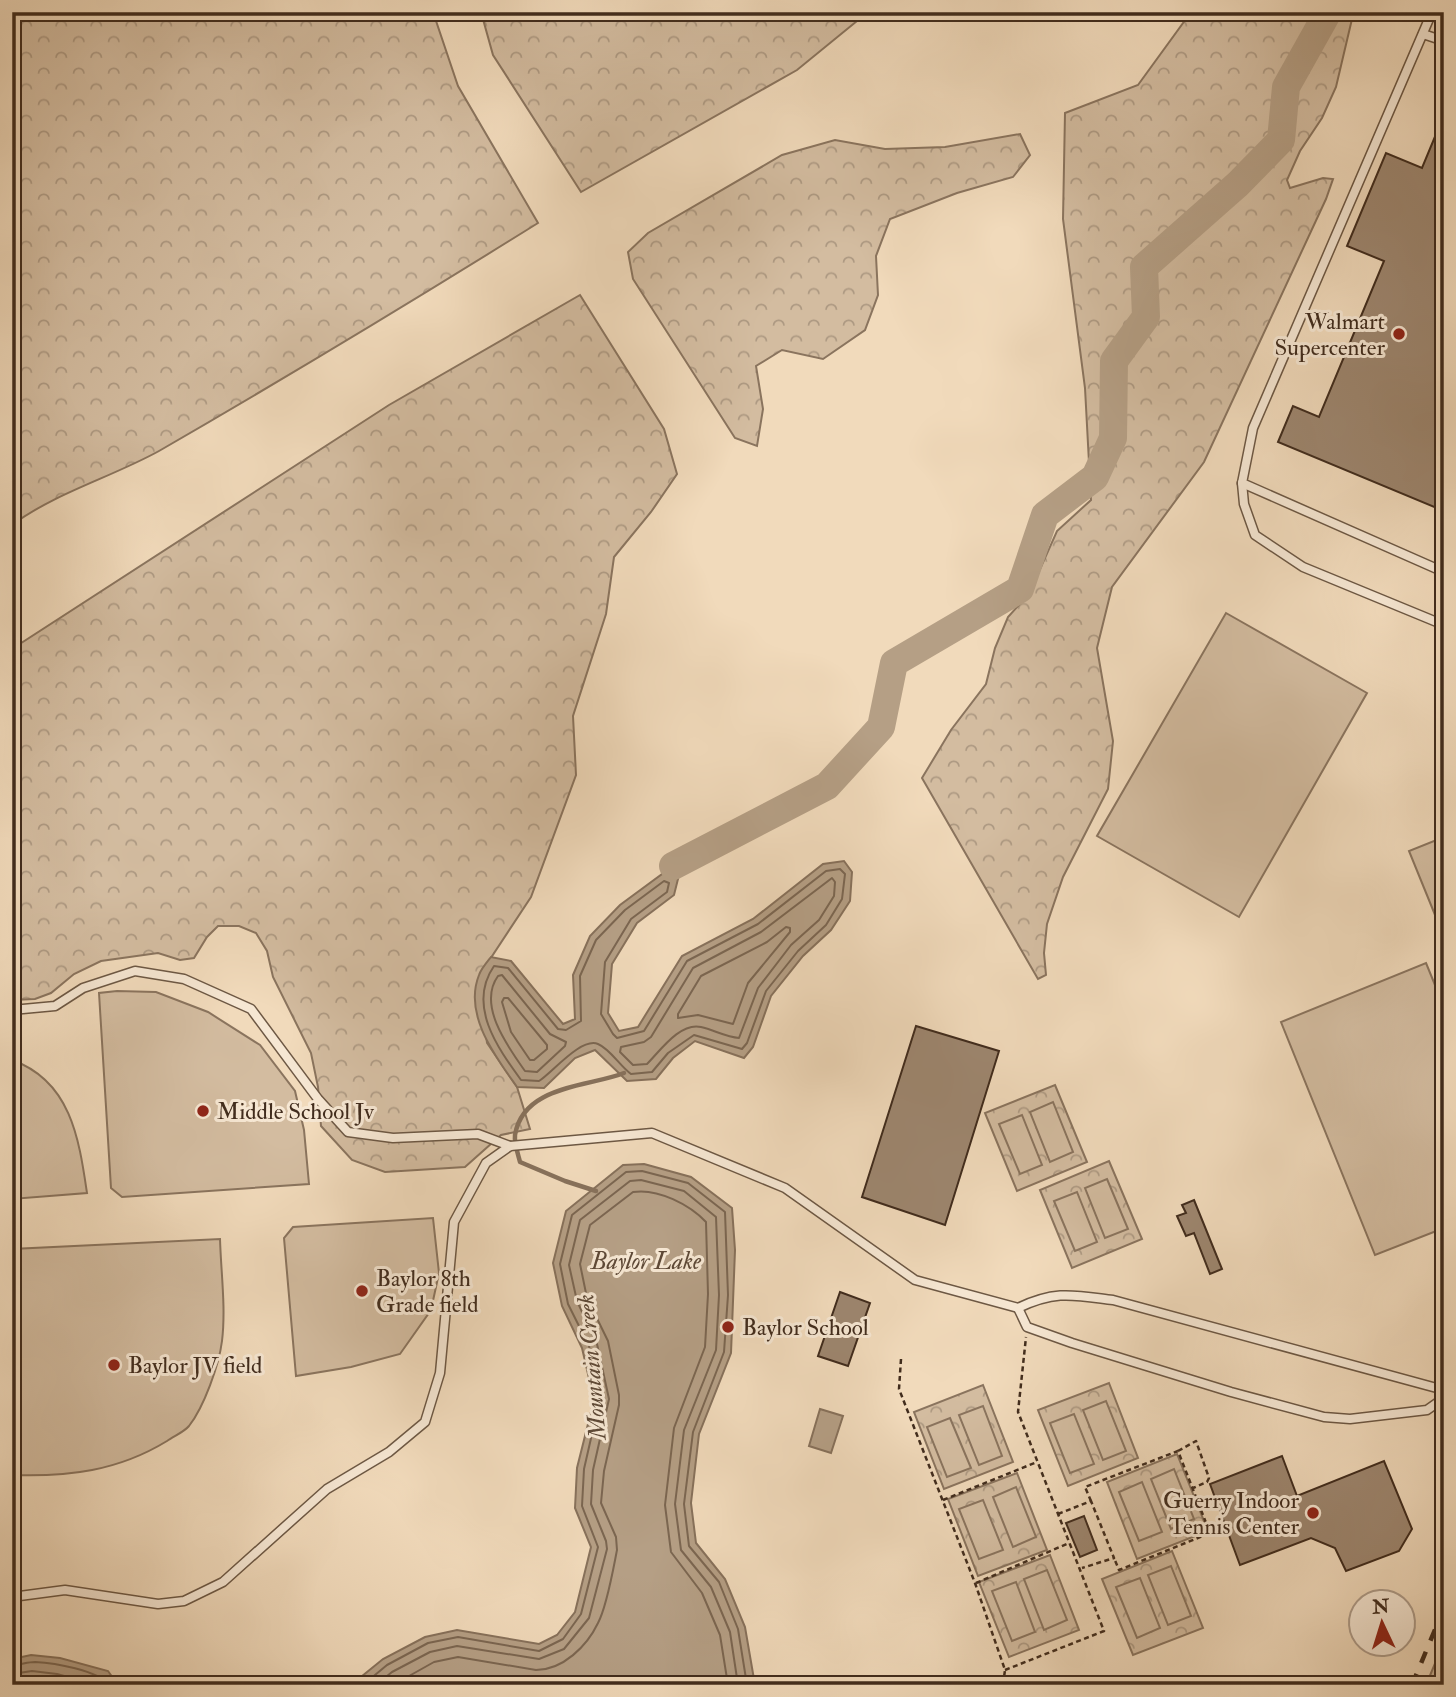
<svg xmlns="http://www.w3.org/2000/svg" width="1456" height="1697" viewBox="0 0 1456 1697" font-family="'IM FELL Double Pica',serif">
	<defs>
		<pattern id="forest-crowns" width="20" height="18" patternUnits="userSpaceOnUse" patternTransform="scale(1.75)"><rect width="20" height="18" fill="#d3bca0"/><path d="M2 6a3 3 0 1 1 6 0M12 15a3 3 0 1 1 6 0" fill="none" stroke="#ad9982"/></pattern>
	</defs>
	<rect width="100%" height="100%" fill="#f1dabb"/>
	<filter id="stains"><feTurbulence type="fractalNoise" baseFrequency=".00286" numOctaves="4"/><feColorMatrix values="0 0 0 0 .2 0 0 0 0 .09 0 0 0 0 .02 0 0 0 .5 -.17"/></filter>
	<radialGradient id="worn" r=".72"><stop offset=".6" stop-color="#630" stop-opacity="0"/><stop offset="1" stop-color="#630" stop-opacity=".3"/></radialGradient>
	<g fill="url(#forest-crowns)" stroke="#8a745e" stroke-width="2">
		<path d="M12,12H433L458,86L538,223C413,301 287,377 159,451C112,477 55,493 12,525Z"/>
		<polygon points="481,12 868,12 797,70 581,192 493,55"/>
		<path d="M1197,12H1401C1385,19 1368,12 1352,19L1336,87L1322,118L1300,151L1287,180L1290,188L1323,178L1333,179L1326,199L1204,462L1112,587L1097,648L1113,741L1108,789L1063,877L1047,924L1044,953L1046,975L1038,979L922,778L951,730L986,684L995,648L1008,617L1029,594L1057,531L1091,500L1085,388L1063,219L1065,113L1138,85L1186,19Z"/>
		<polygon points="1020,134 1030,155 1013,177 957,193 890,219 876,256 878,295 865,330 823,359 782,350 756,366 763,409 757,446 735,438 633,279 628,252 648,233 782,155 835,140 885,149 945,147"/>
		<polygon points="580,295 664,429 677,474 651,512 614,557 606,614 573,716 576,775 531,897 479,976 487,1043 517,1087 530,1129 501,1135 465,1167 385,1172 352,1160 321,1126 318,1087 311,1053 273,977 267,951 256,933 239,926 218,926 207,937 194,958 180,960 158,953 101,961 74,974 51,993 35,999 12,1000 12,649 389,405"/>
		<polygon points="1055,1085 1087,1162 1017,1191 985,1113"/>
		<polygon points="1109,1161 1142,1239 1072,1268 1040,1190"/>
		<polygon points="1109,1383 1138,1458 1068,1486 1038,1410"/>
		<polygon points="983,1385 1013,1462 944,1489 914,1412"/>
		<polygon points="1177,1454 1208,1531 1137,1559 1107,1482"/>
		<polygon points="1017,1473 1047,1550 978,1576 948,1499"/>
		<polygon points="1172,1551 1203,1628 1133,1655 1102,1579"/>
		<polygon points="1050,1555 1079,1630 1009,1657 979,1582"/>
		<polygon points="1444,1642 1444,1685 1426,1685"/>
	</g>
	<g fill="#d3bca0" stroke="#8a745e" stroke-width="2">
		<polygon points="1226,613 1367,693 1239,917 1097,836"/>
		<polygon points="1444,837 1444,937 1409,851"/>
		<polygon points="1426,963 1444,1007 1444,1228 1375,1255 1281,1022"/>
		<polygon points="117,991 156,992 208,1012 260,1045 295,1091 304,1130 309,1184 122,1197 111,1188 99,993"/>
		<path d="M12,1060C71,1081 79,1139 87,1193L12,1199Z"/>
		<polygon points="1053,1102 1073,1152 1050,1162 1030,1112"/>
		<polygon points="1022,1115 1042,1165 1020,1174 999,1124"/>
		<polygon points="1107,1179 1128,1229 1105,1238 1085,1188"/>
		<polygon points="1077,1192 1097,1242 1075,1251 1054,1201"/>
		<polygon points="433,1218 439,1273 431,1310 400,1354 351,1367 296,1376 284,1238 293,1227"/>
		<path d="M220,1239C221,1273 226,1308 222,1341C219,1365 204,1407 189,1426C184,1432 174,1436 167,1441C118,1471 68,1477 12,1475V1249Z"/>
		<polygon points="1106,1401 1126,1451 1103,1460 1083,1410"/>
		<polygon points="983,1406 1002,1456 979,1465 959,1415"/>
		<polygon points="1074,1414 1094,1464 1070,1473 1050,1423"/>
		<polygon points="950,1418 971,1468 947,1477 927,1427"/>
		<polygon points="1174,1469 1194,1519 1171,1529 1151,1479"/>
		<polygon points="1142,1482 1162,1532 1139,1541 1119,1492"/>
		<polygon points="1016,1487 1036,1537 1013,1547 993,1497"/>
		<polygon points="983,1500 1003,1550 979,1559 959,1509"/>
		<polygon points="1171,1566 1191,1616 1168,1625 1148,1575"/>
		<polygon points="1047,1570 1067,1620 1044,1630 1024,1579"/>
		<polygon points="1140,1578 1160,1628 1137,1638 1116,1587"/>
		<polygon points="1016,1582 1035,1632 1012,1641 992,1591"/>
	</g>
	<g fill="#b59f85" stroke="#87715b" stroke-width="2">
		<path d="M844,861L852,872L850,901L831,930L803,956L771,996L753,1047L744,1058L695,1041L673,1058L656,1079L627,1081L595,1050L575,1058L544,1088L517,1087C496,1057 463,1015 479,975C481,969 487,962 491,957L511,961L563,1024L575,1019L573,975L590,936L620,905L673,866L679,875L674,895L637,923L612,964L608,1013L619,1031L638,1027L682,956L753,919L823,864Z"/>
		<polygon points="644,1164 691,1177 732,1208 735,1250 731,1353 699,1434 691,1503 696,1543 725,1579 745,1627 755,1685 356,1685 356,1681 383,1659 425,1637 457,1630 539,1644 557,1635 575,1612 591,1547 575,1508 577,1468 594,1400 582,1348 562,1306 553,1263 566,1211 623,1165"/>
		<polygon points="820,1409 843,1416 831,1453 809,1446"/>
		<polygon points="31,1655 60,1658 108,1671 118,1685 12,1685 12,1659"/>
	</g>
	<g fill="none" stroke-linecap="round" stroke-linejoin="round">
		<g stroke="#7b6651" stroke-width="2">
			<path d="M840,869L845,874L842,899L826,925L798,951L766,991L747,1043L742,1049L694,1035L668,1053L652,1072L631,1074C620,1066 610,1049 598,1044C581,1037 552,1073 539,1081L521,1080C497,1047 467,1005 494,966L508,968L558,1029L566,1030L581,1021L580,976L596,940L625,910L664,881L669,883L667,892L631,919L605,962L601,1014L613,1034L617,1038L644,1031L687,961L758,924L826,871Z"/>
			<path d="M832,878L835,882L834,896L819,920L791,945L758,988L739,1038C726,1037 714,1030 701,1027C680,1022 660,1051 647,1064L633,1065L620,1052L621,1047L644,1042L651,1037L693,968L761,932Z"/>
			<polygon points="786,927 790,928 790,932 748,983 733,1024 698,1015 678,1018 678,1014 701,976 767,942"/>
			<path d="M502,975L550,1034L566,1042L565,1046L537,1072L525,1071C508,1047 477,1005 498,976Z"/>
			<polygon points="504,998 508,998 547,1045 547,1049 534,1060 530,1060 511,1032 502,1002"/>
			<path d="M12,1665C20,1665 27,1662 35,1662C54,1663 98,1670 109,1685"/>
			<polyline points="12,1674 32,1671 57,1674 97,1685"/>
			<polyline points="363,1685 387,1665 428,1643 458,1637 539,1651 563,1639 581,1614 598,1547 582,1506 584,1469 600,1399 589,1346 568,1304 560,1264 572,1215 626,1172 642,1171 688,1183 725,1212 728,1295 724,1352 693,1432 684,1504 689,1546 719,1582 738,1629 747,1685"/>
			<polyline points="376,1685 392,1672 430,1652 457,1646 539,1659 564,1649 589,1618 607,1549 606,1541 591,1504 593,1470 609,1399 597,1344 577,1301 569,1265 580,1220 630,1181 641,1180 684,1191 716,1217 719,1295 716,1350 684,1430 675,1504 681,1550 711,1587 730,1632 738,1685"/>
			<path d="M393,1685L434,1662L458,1657L536,1670C563,1670 587,1646 598,1623C607,1606 613,1570 617,1550L616,1537L601,1503L604,1471L619,1405V1395L608,1341L587,1298L580,1264L590,1225L633,1192C658,1188 690,1205 706,1222L708,1294L705,1347L674,1428L665,1505L671,1552L702,1593L720,1635L728,1685"/>
		</g>
		<path stroke="#87715b" stroke-width="4.5" d="M596,1191L565,1181L520,1162C518,1154 514,1143 515,1135C523,1085 589,1087 624,1073"/>
		<polyline stroke="#b59f85" stroke-width="28" points="673,866 827,786 881,727 894,663 1020,589 1045,515 1095,477 1113,438 1114,361 1146,317 1144,267 1238,184 1281,140 1286,87 1328,12"/>
	</g>
	<g fill="#9d866f" stroke="#412c1d" stroke-width="2">
		<polygon points="1444,115 1444,511 1278,442 1293,406 1319,417 1384,261 1347,246 1386,153 1422,168"/>
		<polygon points="916,1026 999,1051 945,1225 862,1197"/>
		<polygon points="1194,1200 1222,1269 1210,1274 1194,1233 1186,1236 1177,1216 1186,1213 1182,1205"/>
		<polygon points="840,1292 870,1303 848,1366 818,1356"/>
		<polygon points="1282,1456 1297,1496 1384,1461 1412,1529 1399,1551 1346,1571 1335,1548 1311,1538 1240,1565 1210,1484"/>
		<polygon points="1084,1516 1097,1550 1080,1557 1066,1523"/>
	</g>
	<g fill="none" stroke-linecap="round" stroke-linejoin="round">
		<g stroke="#6d5844" stroke-width="11">
			<g id="service">
				<polyline points="1432,12 1253,428 1242,483 1444,572"/>
				<polyline points="1423,34 1444,41"/>
				<polyline points="1242,483 1244,504 1255,535 1303,567 1444,625"/>
				<polyline points="12,1010 55,1006 83,988 135,971 184,979 251,1009 318,1099 348,1132 393,1138 478,1134 510,1146"/>
				<polyline points="1018,1308 1027,1327 1072,1343 1231,1392 1324,1417 1350,1419 1427,1410 1444,1398"/>
				<path d="M12,1597L65,1590L158,1604L184,1601L223,1582L327,1489L389,1452L425,1422L440,1373L454,1222L486,1163L510,1146L652,1133L785,1188L915,1280L1018,1308C1056,1290 1073,1295 1113,1300L1444,1390"/>
			</g>
		</g>
		<g stroke="#412c1d" stroke-width="2.5" stroke-dasharray="5 3.5" stroke-linecap="butt">
			<polyline points="901,1359 899,1389 975,1583 1005,1670 1003,1685"/>
			<polyline points="1178,1451 1196,1441 1209,1478 1207,1482 1193,1488"/>
			<polyline points="943,1500 1037,1462"/>
			<polyline points="1091,1501 1085,1487 1178,1451 1210,1533 1119,1570 1114,1558"/>
			<polyline points="1058,1514 1091,1501 1114,1558 1082,1568"/>
			<polyline points="976,1583 1069,1543"/>
			<polyline points="1005,1670 1104,1631 1018,1412 1026,1337"/>
		</g>
		<use href="#service" stroke="#f6e7d3" stroke-width="8"/>
		<polyline stroke="#412c1d" stroke-width="4.5" stroke-dasharray="12 12" stroke-linecap="butt" points="1412,1685 1444,1608"/>
	</g>
	<g fill="#8f2418" stroke="#f6e7d3" stroke-width="2.5">
		<circle cx="1399" cy="334" r="7"/>
		<circle cx="203" cy="1111" r="7"/>
		<circle cx="362" cy="1291" r="7"/>
		<circle cx="728" cy="1327" r="7"/>
		<circle cx="114" cy="1365" r="7"/>
		<circle cx="1313" cy="1513" r="7"/>
	</g>
	<g text-anchor="middle" dominant-baseline="central" stroke-width="6" stroke-linejoin="round" paint-order="stroke">
		<g font-size="23" fill="#412c1d" stroke="#f6e7d3" text-anchor="start">
			<text x="1385" y="321" text-anchor="end">Walmart<tspan x="1385" dy="26">Supercenter</tspan></text>
			<text x="217" y="1111">Middle School Jv</text>
			<text x="376" y="1278">Baylor 8th<tspan x="376" dy="26">Grade field</tspan></text>
			<text x="742" y="1327">Baylor School</text>
			<text x="128" y="1365">Baylor JV field</text>
			<text x="1299" y="1500" text-anchor="end">Guerry Indoor<tspan x="1299" dy="26">Tennis Center</tspan></text>
		</g>
		<g font-size="24" font-style="italic" fill="#5e4937" stroke="#f6e7d3">
			<text x="646" y="1261">Baylor Lake</text>
			<text transform="translate(592 1367) rotate(-95)">Mountain Creek</text>
		</g>
	</g>
	<rect width="1456" height="1697" fill="none" stroke="#f1dabb" stroke-width="42"/>
	<rect x="14" y="14" width="1428" height="1669" fill="none" stroke="#412c1d" stroke-width="3.5"/>
	<rect x="21" y="21" width="1414" height="1655" fill="none" stroke="#412c1d" stroke-width="2"/>
	<g transform="translate(1382 1623) rotate(356)"><circle r="33" fill="#f6e7d3" stroke="#ae9c8a" stroke-width="2"/>
	<path d="M0-5L12 26L0 18L-12 26Z" fill="#8f2418"/>
	<text y="-10" font-size="19" font-weight="bold" text-anchor="middle" fill="#412c1d">N</text>
	</g>
	<rect width="100%" height="100%" filter="url(#stains)"/>
	<rect width="100%" height="100%" fill="url(#worn)"/>
</svg>
